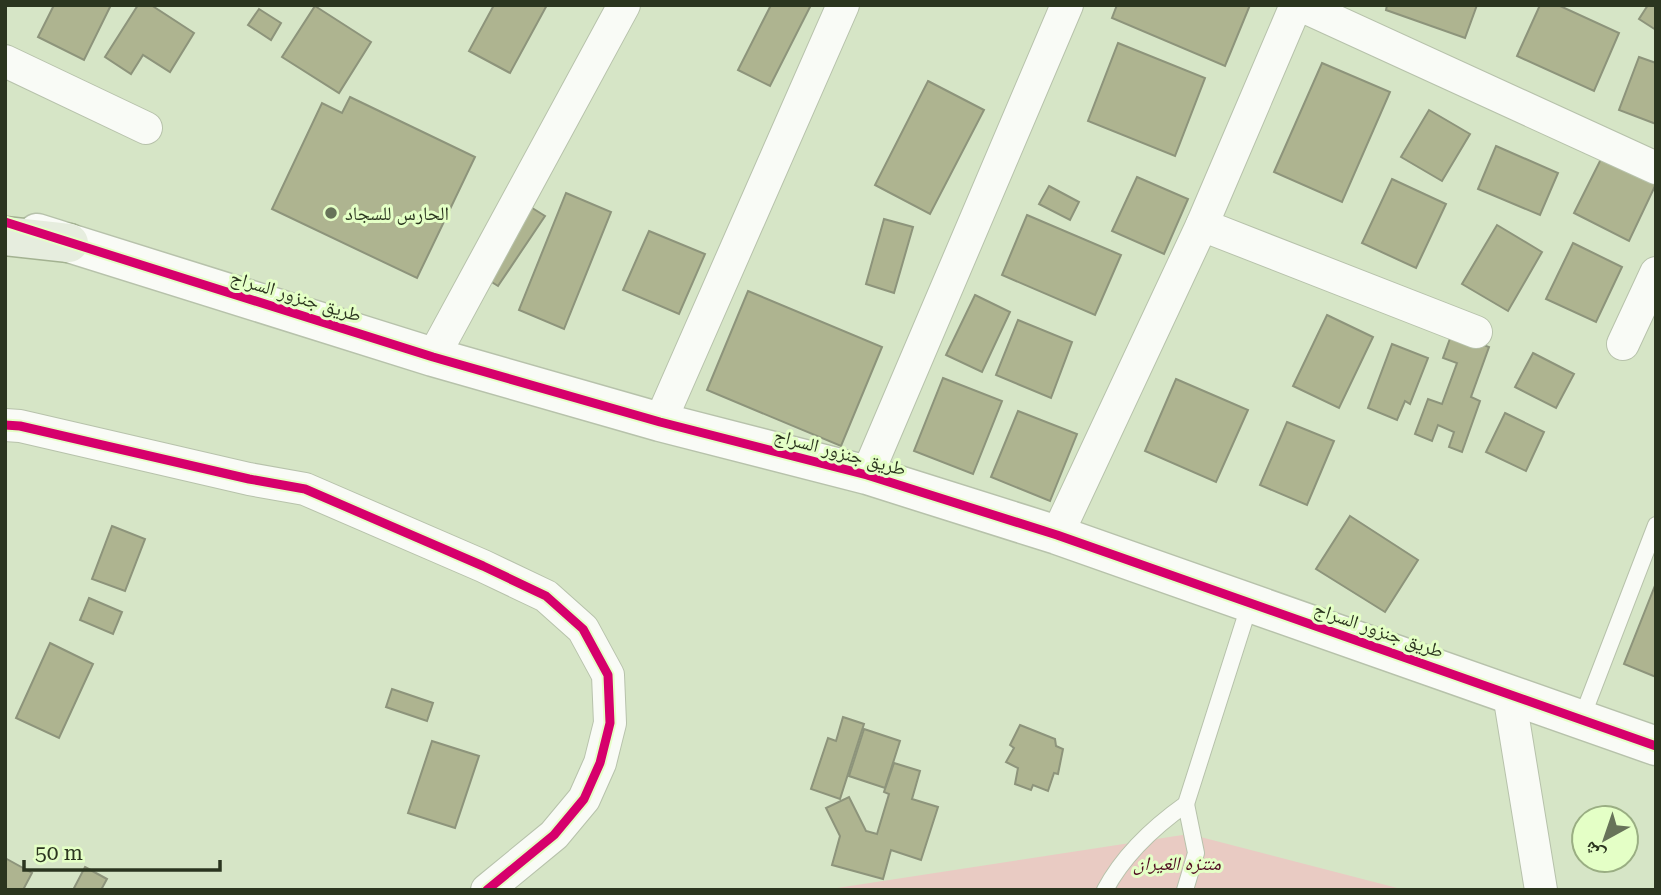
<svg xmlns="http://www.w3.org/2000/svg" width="1661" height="895" viewBox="0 0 1661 895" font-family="'Roboto Serif','Noto Naskh Arabic',serif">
	<rect width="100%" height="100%" fill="#d6e5c6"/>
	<polygon fill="#e9cbc3" points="1189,834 1405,890 824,890"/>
	<g fill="#aeb490" stroke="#8d947b" stroke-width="2">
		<polygon points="54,5 111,5 84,60 38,37"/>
		<polygon points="138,5 151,5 194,33 170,72 143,55 131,74 105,57"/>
		<polygon points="494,5 547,5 510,73 469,51"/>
		<polygon points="771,5 811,5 770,86 738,70"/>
		<polygon points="1117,5 1250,5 1225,66 1112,18"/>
		<polygon points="1387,5 1477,5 1465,38 1386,10"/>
		<polygon points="1540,5 1558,5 1619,33 1594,91 1517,56"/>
		<polygon points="1648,5 1656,5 1656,30 1639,19"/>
		<polygon points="315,6 371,42 339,93 282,57"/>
		<polygon points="259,9 281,23 271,40 248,25"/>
		<polygon points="1118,43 1205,78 1175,156 1088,121"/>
		<polygon points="1639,57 1656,63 1656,124 1619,110"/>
		<polygon points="1322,63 1390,92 1342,202 1274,172"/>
		<polygon points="928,81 984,110 930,214 875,185"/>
		<polygon points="350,97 475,157 417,278 272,209 322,103 342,113"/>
		<polygon points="1429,110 1470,134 1442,181 1401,157"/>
		<polygon points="1496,146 1558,173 1540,215 1478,189"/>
		<polygon points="1602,157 1656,184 1629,241 1574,213"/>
		<polygon points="1137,177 1188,199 1164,254 1112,231"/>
		<polygon points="1392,179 1446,204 1416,268 1362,243"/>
		<polygon points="1049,186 1079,202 1070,220 1039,204"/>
		<polygon points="566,193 611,212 564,329 519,310"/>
		<polygon points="529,206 545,216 498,286 482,276"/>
		<polygon points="1027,215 1121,255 1095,315 1002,275"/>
		<polygon points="884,219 913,227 894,293 866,284"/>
		<polygon points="1497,225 1542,252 1508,311 1462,284"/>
		<polygon points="649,231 705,254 679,314 623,290"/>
		<polygon points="1573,243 1622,267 1596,322 1546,299"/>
		<polygon points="748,291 882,347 841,446 707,390"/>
		<polygon points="975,295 1010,312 982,372 946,355"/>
		<polygon points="1327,315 1373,337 1339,408 1293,386"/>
		<polygon points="1018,320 1072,342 1051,398 996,375"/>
		<polygon points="1452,333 1489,347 1471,397 1480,401 1462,452 1449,447 1454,432 1438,425 1432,441 1415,434 1428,399 1442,404 1457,363 1443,358"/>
		<polygon points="1392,344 1428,358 1410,404 1405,401 1397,420 1368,408"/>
		<polygon points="1533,353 1574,374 1556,408 1515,387"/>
		<polygon points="943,378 1002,401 973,474 914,451"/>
		<polygon points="1176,379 1248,410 1216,482 1145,451"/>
		<polygon points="1018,411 1077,434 1050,501 991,477"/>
		<polygon points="1505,413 1544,432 1526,471 1486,452"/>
		<polygon points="1287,422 1334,441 1307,505 1260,485"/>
		<polygon points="1350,516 1418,560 1385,612 1316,569"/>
		<polygon points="112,526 145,539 125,591 92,579"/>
		<polygon points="1656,583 1656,677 1624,664"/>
		<polygon points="89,598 122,612 113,634 80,620"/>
		<polygon points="50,643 93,664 59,738 16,718"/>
		<polygon points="392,689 433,703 427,721 386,707"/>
		<polygon points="843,717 864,724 840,799 811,789 828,738 836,741"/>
		<polygon points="1020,725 1055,739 1056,746 1063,749 1058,774 1054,773 1048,791 1033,785 1031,790 1015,784 1018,768 1006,762 1014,748 1010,745"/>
		<polygon points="864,729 900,741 885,788 849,776"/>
		<polygon points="432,741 479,756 455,828 408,813"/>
		<polygon points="894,763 920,771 912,799 938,807 921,860 891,850 883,879 832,865 840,836 826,808 849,797 866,831 877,834 889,794 884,792"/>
		<polygon points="5,858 32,873 23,890 5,890"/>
		<polygon points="85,867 107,879 101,890 73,890"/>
	</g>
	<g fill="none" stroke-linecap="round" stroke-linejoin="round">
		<g stroke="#b7c2ab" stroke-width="18">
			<g id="service">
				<polyline points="1581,720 1656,525"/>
				<path d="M1105,890C1123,856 1155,826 1186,804L1250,603"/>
				<polyline points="1185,890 1196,853 1186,804"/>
			</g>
		</g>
		<g stroke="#b7c2ab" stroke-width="34">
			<g id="minor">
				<polyline points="1300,5 1656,168"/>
				<polyline points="5,61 146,128"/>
				<polyline points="1202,225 1476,332"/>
				<polyline points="1623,344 1656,273"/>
				<polyline points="433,357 624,5"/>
				<polyline points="660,422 843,5"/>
				<polyline points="5,425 20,426 249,479 305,489 483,566 546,596 583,629 608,675 610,723 600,763 584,799 554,835 487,890"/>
				<polyline points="867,475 1067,5"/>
				<polyline points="1057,535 1202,225 1296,5"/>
				<polyline points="1509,694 1541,890"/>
			</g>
		</g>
		<g stroke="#b7c2ab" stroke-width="41">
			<polyline id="tertiary" points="37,233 433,357 660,422 867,475 1057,535 1656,746"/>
		</g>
		<g stroke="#a3b291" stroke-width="41">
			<polyline id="primary" points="5,236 69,243"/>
		</g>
		<use href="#service" stroke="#f9fbf6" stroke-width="16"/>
		<use href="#minor" stroke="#f9fbf6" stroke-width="32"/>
		<use href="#tertiary" stroke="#f9fbf6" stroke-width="38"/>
		<use href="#primary" stroke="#e6edde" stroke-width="38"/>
		<g stroke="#e4ffc6" stroke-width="13">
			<g id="cycleway">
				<polyline points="5,222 433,357 660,422 867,475 1057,535 1656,746"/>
				<polyline points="5,425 20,426 249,479 305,489 483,566 546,596 583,629 608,675 610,723 600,763 584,799 554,835 487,890"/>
			</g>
		</g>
		<use href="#cycleway" stroke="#d6006c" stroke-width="9"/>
	</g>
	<circle fill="#677359" stroke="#e4ffc6" stroke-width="2.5" cx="331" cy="213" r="7"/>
	<g text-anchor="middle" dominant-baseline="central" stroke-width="6" stroke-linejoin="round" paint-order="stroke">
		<g font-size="19" fill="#2b351f" stroke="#e4ffc6" text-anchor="start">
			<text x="345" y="213">الحارس للسجاد</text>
		</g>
		<g font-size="19" fill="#2b351f" stroke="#e4ffc6">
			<text transform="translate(296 296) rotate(17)">طريق جنزور السراج</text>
			<text transform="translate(840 452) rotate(15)">طريق جنزور السراج</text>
			<text transform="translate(1379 630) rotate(19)">طريق جنزور السراج</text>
		</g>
		<g font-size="19" font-style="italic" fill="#520e22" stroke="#e4ffc6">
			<text x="1177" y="863">منتزه الغيران</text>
		</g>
	</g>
	<rect width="1661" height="895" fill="none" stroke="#2b351f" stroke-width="14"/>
	<g transform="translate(1605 839) rotate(220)"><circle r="33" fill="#e4ffc6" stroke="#9aae83" stroke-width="2"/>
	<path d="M0-5L12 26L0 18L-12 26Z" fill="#677359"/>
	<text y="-10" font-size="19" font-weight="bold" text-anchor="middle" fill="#2b351f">ش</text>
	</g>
	<path d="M24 860v10h196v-10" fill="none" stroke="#2b351f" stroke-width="3.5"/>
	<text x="35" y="860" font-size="21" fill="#2b351f" stroke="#e4ffc6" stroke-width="5" paint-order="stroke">50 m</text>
</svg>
